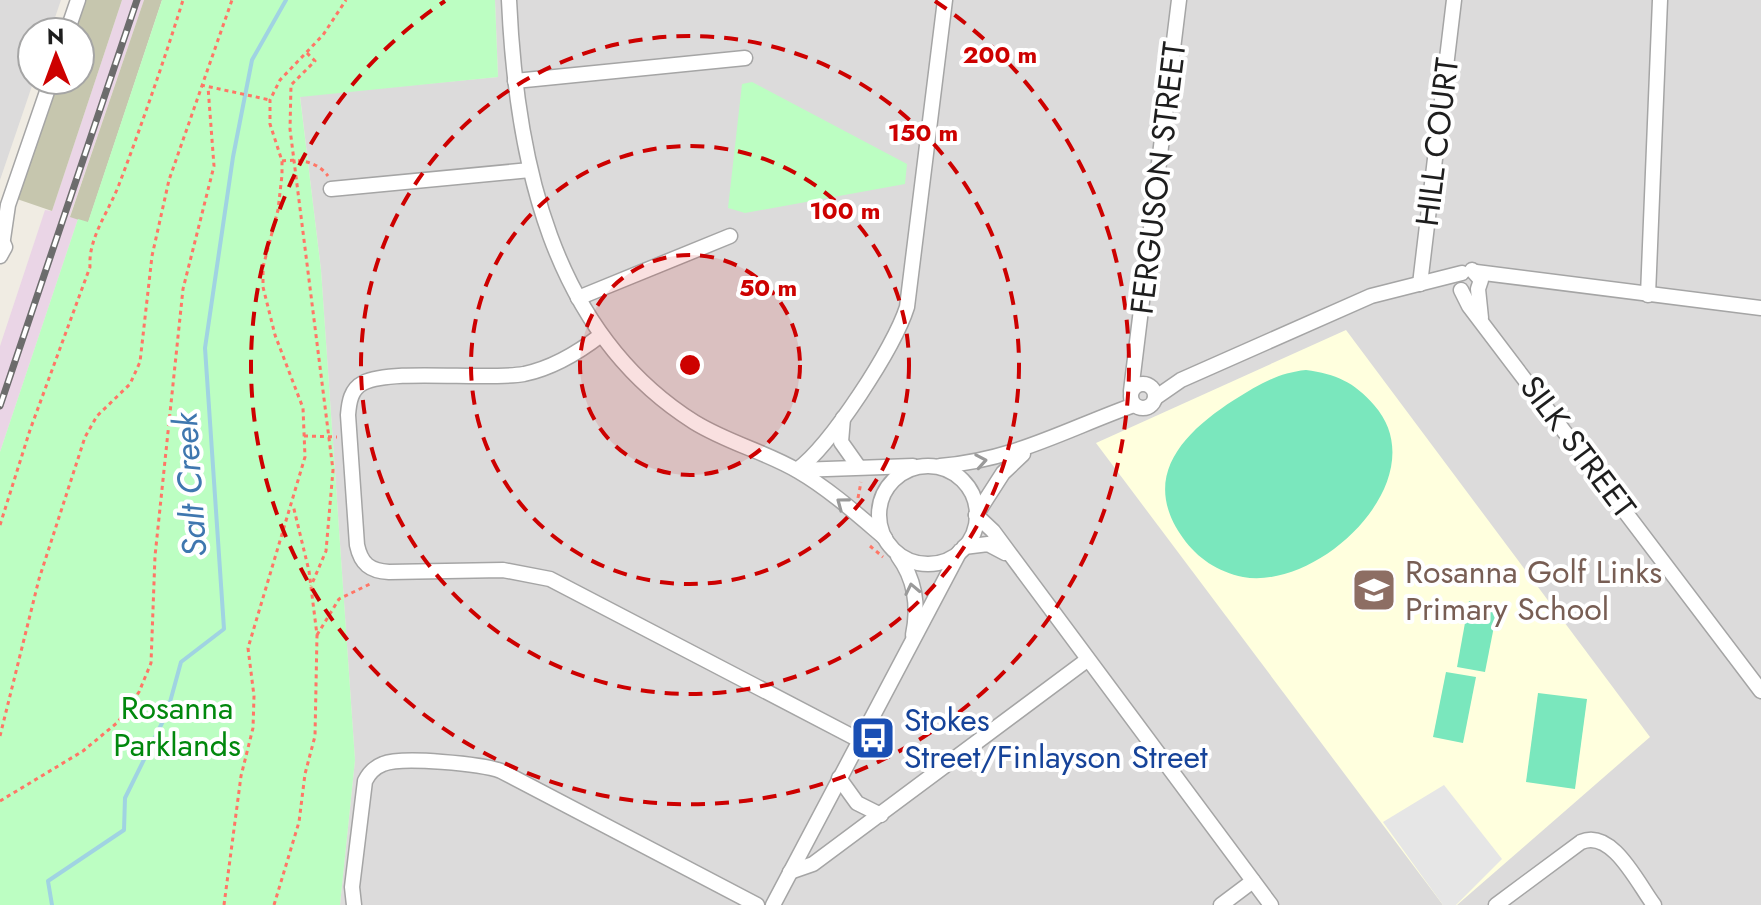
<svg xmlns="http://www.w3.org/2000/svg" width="1761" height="905" viewBox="0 0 1761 905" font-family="Jost,sans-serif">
	<rect width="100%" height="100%" fill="#f0ece3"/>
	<g fill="#dcdbdb">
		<polygon points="0,0 61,0 50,32 32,32 34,80 0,180"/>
		<polygon points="495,0 1761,0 1761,905 340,905 355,760 321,270 300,96 498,77"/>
	</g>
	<polygon fill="#ead5e6" points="122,0 144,0 70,216 78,219 0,452 0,346 45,210 52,211"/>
	<polygon fill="#ffffde" points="1346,330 1650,737 1457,905 1443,905 1096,443"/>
	<g fill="#c6c6ae">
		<polygon points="86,0 122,0 52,211 17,199 58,80 80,80 80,32 75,32"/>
		<polygon points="144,0 162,0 88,223 70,217"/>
	</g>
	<g fill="#bcfec2">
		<polygon points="162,0 495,0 498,77 300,97 321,270 355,760 340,905 0,905 0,452 78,219 88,222"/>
		<polygon points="752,82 907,164 905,184 745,213 728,208 742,84"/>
	</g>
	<g fill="#7ae7bd">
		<path d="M1306,370C1336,374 1354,382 1374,405C1438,477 1321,591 1243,577C1218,572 1197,558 1183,538C1139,477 1184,432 1234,400C1258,385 1277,373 1306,370Z"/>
		<polygon points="1469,601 1498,606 1485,672 1457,667"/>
		<polygon points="1446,672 1476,677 1463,743 1433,737"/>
		<polygon points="1538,693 1587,699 1575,789 1526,782"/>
	</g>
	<polygon fill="#e6e6e6" points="1444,785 1502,859 1456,905 1443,905 1383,822"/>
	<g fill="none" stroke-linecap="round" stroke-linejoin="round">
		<polyline stroke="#a0d3e2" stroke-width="4" points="52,905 48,881 124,830 125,798 167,713 181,662 224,629 205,348 233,157 252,60 286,0"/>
		<g stroke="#a5a5a5" stroke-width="17">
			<g id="minor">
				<path d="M509,0C516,157 550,331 694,422C728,443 766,452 798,471C829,489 858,515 885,538"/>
				<polyline points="67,32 78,0"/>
				<polyline points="515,81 745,58"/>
				<polyline points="331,189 530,170"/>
				<polyline points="0,236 5,247 0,256"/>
				<polyline points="3,239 8,205 51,80"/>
				<polyline points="1472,270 1481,280 1478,289 1481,318"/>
				<polyline points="1476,272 1761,308"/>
				<polyline points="1420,284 1454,0"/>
				<polyline points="1461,290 1469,306 1761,691"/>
				<polyline points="1648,295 1660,0"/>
				<polyline points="578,298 730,236"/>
				<path d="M601,335C579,352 553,368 524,374C485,381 393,368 363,383C351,389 349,402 348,415L357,545C361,564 370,571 389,572L503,570L550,579L859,740"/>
				<circle cx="1143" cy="396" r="12"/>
				<polyline points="1131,391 1179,0"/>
				<polyline points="1155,398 1181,380 1371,296 1462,273"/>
				<polyline points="843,418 841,442 858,466"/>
				<path d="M940,466C1014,460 1067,429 1134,405"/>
				<circle cx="928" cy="515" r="49"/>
				<path d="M797,470C831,445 894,348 907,307L945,0"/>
				<polyline points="798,470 913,466"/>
				<polyline points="976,515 993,531 1271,905"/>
				<polyline points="976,515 1003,473 1023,454"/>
				<polyline points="964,547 988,544 1005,553"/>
				<path d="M898,556C915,579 919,606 913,635"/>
				<polyline points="839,778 857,803 881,815"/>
				<polyline points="790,872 813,864 1087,660"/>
				<path d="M354,905L352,887L365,781C369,773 375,767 383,764C402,756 482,764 501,771L757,905"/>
				<polyline points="773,905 960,551"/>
				<polyline points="1221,905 1253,881"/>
				<path d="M1496,905L1581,842C1612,828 1638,884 1654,905"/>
			</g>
		</g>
		<g stroke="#ff7666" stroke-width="3" stroke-dasharray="4 4" stroke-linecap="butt">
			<polyline points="307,53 315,61 291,85 290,129 333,470 326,551 311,586"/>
			<polyline points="201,85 270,100"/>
			<path d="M282,161C299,159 317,161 328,176"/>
			<polyline points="304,436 337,437"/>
			<polyline points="858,498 861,482"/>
			<path d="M0,525L30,430L90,267C88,237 110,210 120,182C143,121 164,61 183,0"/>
			<polyline points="870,546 883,557"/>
			<polyline points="317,635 339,599 370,584"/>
			<polyline points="0,736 39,579 85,437 97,416 130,384 140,362 152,256 169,180 232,0"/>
			<polyline points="0,801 83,751 118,722 139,692 151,663 155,556 183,289 214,166 208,87"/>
			<polyline points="224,905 241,776 253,728 254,696 248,648 305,457 303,408 275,335 263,287 263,267 278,210 282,175 282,161 270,124 270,100 280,80 323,35 346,0"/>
			<polyline points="274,905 299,822 305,774 315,736 317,635 309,571 293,505"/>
		</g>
		<use href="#minor" stroke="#fff" stroke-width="14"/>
		<g stroke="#6c6c6c" stroke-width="7">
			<polyline id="rail" points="0,406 137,0"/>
		</g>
		<use href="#rail" stroke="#fff" stroke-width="4" stroke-dasharray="12" stroke-linecap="butt"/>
	</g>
	<defs><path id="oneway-chevron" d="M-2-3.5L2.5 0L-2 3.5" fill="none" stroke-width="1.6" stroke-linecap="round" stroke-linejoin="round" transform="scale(2)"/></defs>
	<g stroke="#9a9a9a">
		<use href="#oneway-chevron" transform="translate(981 461) rotate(-10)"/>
		<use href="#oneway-chevron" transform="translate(842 503) rotate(-143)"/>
		<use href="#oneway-chevron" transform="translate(912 589) rotate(-102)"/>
	</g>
	<circle cx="690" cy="365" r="110" fill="#cd0100" fill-opacity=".12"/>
	<g fill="none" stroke="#cd0100" stroke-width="4" stroke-dasharray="14 10">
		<circle cx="690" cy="365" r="110"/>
		<circle cx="690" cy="365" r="219"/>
		<circle cx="690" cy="365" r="329"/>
		<path d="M935 1A439 439 0 1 1 445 1"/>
	</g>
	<defs>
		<g id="school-square" transform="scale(2.3)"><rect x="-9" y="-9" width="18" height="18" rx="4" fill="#8d6e63" stroke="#fff"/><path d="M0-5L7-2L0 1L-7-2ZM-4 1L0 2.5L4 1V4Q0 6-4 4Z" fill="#fff"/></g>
		<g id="bus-square" transform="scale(2.3)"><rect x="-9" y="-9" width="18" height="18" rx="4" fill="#1a4fb4" stroke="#fff"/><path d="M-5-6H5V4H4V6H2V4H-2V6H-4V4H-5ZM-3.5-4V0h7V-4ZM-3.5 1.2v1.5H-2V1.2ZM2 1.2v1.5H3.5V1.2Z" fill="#fff"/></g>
	</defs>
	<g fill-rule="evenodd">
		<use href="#school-square" x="1374" y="590"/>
		<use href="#bus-square" x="873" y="738"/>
	</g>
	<g text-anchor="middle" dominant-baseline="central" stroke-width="8" stroke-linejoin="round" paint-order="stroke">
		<g font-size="32" fill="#1e1e1e" stroke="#fff">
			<text transform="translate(1437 142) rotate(-83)">HILL COURT</text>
			<text transform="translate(1158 178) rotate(-83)">FERGUSON STREET</text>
			<text transform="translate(1578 447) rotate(53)">SILK STREET</text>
		</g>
		<g font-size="32" fill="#785e54" stroke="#fff" text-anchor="start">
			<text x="1405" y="572">Rosanna Golf Links<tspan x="1405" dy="37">Primary School</tspan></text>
		</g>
		<g font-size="32" fill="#01880d" stroke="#fff">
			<text x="177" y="708">Rosanna<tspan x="177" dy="37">Parklands</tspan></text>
		</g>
		<g font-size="32" fill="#164399" stroke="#fff" text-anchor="start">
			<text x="904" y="720">Stokes<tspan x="904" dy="37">Street/Finlayson Street</tspan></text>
		</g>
		<g font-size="34" font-style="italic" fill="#3f77af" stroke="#fff">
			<text transform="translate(190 485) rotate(-94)">Salt Creek</text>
		</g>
	</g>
	<circle cx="690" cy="365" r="12" fill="#cd0100" stroke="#fff" stroke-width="4"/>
	<g font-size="24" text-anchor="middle" font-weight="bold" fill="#cd0100" stroke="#fff" stroke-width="8" stroke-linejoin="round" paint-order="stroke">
		<text x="1000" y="63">200 m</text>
		<text x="923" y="141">150 m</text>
		<text x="845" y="219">100 m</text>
		<text x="768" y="296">50 m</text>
	</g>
	<g transform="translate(56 56) rotate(359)"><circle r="38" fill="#ffffff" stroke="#a5a5a5" stroke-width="2"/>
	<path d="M0-6L14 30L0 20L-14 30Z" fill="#cd0100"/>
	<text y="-12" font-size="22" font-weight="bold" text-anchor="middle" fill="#1e1e1e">N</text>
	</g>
</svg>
